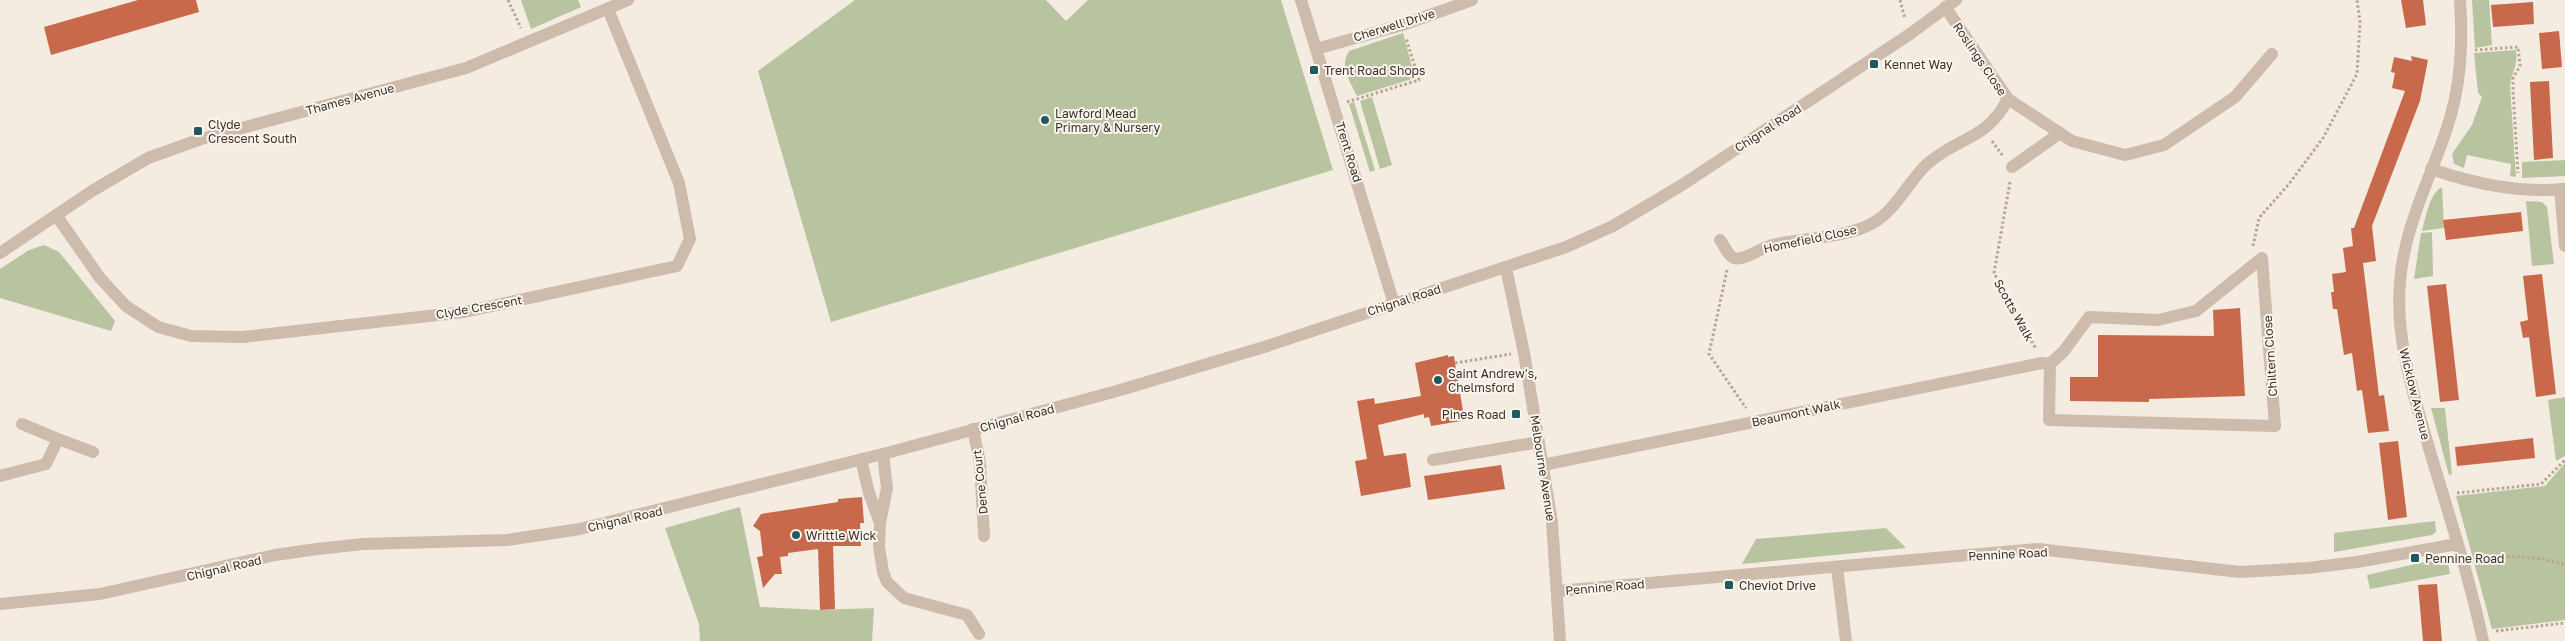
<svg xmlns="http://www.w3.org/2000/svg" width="2565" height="641" viewBox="0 0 2565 641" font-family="'Golos Text',sans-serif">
	<rect width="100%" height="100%" fill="#f4ebe1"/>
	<g fill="#b8c4a0">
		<polygon points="521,0 578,0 581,7 531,29"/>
		<polygon points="855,0 1046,0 1066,21 1088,0 1281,0 1333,170 831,322 758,71"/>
		<polygon points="2472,0 2489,0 2492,45 2475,48"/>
		<path d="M1403,33L1415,78L1357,96C1350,81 1339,66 1349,51Z"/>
		<path d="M2516,50C2518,69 2512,70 2510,86L2516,177L2510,176L2511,164L2467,155L2464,168L2454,164L2452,154L2472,125L2482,97L2478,93L2474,53Z"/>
		<polygon points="1372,97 1392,165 1380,169 1360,101"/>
		<polygon points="1354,102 1375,170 1370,172 1349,104"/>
		<polygon points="2565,160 2565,176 2522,178 2522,162"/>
		<path d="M2442,187L2444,228L2422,231C2426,217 2429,194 2442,187Z"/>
		<polygon points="2526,201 2542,202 2547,207 2554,264 2532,266"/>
		<polygon points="2432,232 2433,276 2414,279 2421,233"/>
		<polygon points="44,245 59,252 115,321 111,331 0,298 0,269 29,250"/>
		<polygon points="2565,397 2565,456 2556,461 2548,400"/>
		<polygon points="2431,408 2445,408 2452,474 2449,475"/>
		<polygon points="2565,463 2565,620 2492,629 2456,496 2545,486"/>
		<polygon points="740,507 760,607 820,610 874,608 872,641 700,641 699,624 665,528"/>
		<polygon points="2435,521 2436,532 2432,535 2334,552 2334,533"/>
		<polygon points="1886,528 1906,548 1742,564 1756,539"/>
		<polygon points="2429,561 2448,563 2450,574 2370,589 2367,575"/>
	</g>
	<g fill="#c8694b">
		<polygon points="138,0 196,0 199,12 51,55 44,27"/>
		<polygon points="2401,0 2423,0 2426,25 2406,28"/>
		<polygon points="2533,2 2534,24 2493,27 2491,5"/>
		<polygon points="2559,31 2562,67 2542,69 2539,33"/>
		<polygon points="2411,56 2428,60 2420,101 2372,226 2376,261 2363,263 2379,396 2384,395 2389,431 2368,433 2362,390 2357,391 2352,353 2344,355 2337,309 2333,309 2331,292 2334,292 2332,274 2346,272 2343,248 2353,246 2351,228 2354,228 2405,91 2392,88 2395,73 2391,72 2394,57 2412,61"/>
		<polygon points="2549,81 2553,158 2534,160 2530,82"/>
		<polygon points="2521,212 2523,231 2446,240 2443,220"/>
		<polygon points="2542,274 2556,394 2536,397 2529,337 2523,338 2520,322 2528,320 2523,276"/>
		<polygon points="2446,284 2459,400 2440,402 2427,286"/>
		<polygon points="2240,308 2245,396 2149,399 2149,402 2070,401 2070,377 2098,377 2098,335 2214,336 2213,310"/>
		<polygon points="1448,355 1448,357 1454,356 1455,363 1463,411 1459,411 1461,421 1431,426 1429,417 1424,418 1424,414 1378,425 1384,456 1406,453 1411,487 1361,496 1355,461 1367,459 1357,401 1374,398 1375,404 1421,396 1415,363"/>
		<polygon points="2533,438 2535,458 2457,466 2455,447"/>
		<polygon points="2398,441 2407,517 2388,520 2379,443"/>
		<polygon points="1501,465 1505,489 1428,500 1424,476"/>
		<polygon points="862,497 864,523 860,523 861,546 833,546 835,609 820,610 818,549 788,553 788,556 780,557 782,574 775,574 763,588 757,557 763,556 760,531 753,526 761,514 838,502 838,499"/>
		<polygon points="2437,584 2442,641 2423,641 2418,585"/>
	</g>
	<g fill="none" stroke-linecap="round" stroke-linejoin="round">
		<g stroke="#b9a596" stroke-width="3" stroke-dasharray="2.5 2.5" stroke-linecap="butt">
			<polyline points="508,0 521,28"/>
			<polyline points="1900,0 1905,19"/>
			<polyline points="2475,50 2518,47 2520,66 2513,78 2513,90 2518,173"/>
			<polyline points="1347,102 1419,80 1406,38"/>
			<polyline points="1992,141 2003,156"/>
			<polyline points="2010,182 1994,273 2036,349"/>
			<polyline points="2253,246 2259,218 2289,184 2323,138 2357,74 2360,22 2357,0"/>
			<polyline points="1727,270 1709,354 1746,408"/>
			<polyline points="1455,363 1511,354"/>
			<polyline points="2457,493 2541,484 2565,460"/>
			<path d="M2477,557C2505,556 2538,555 2565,565"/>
			<polyline points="2496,631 2565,623"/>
		</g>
		<g stroke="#cdbbac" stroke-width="12">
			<polyline points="1301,0 1394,304"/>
			<path d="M2460,0C2463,45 2461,88 2446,131C2429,181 2404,228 2400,282C2395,335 2412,390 2427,441C2446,507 2469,574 2483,641"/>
			<polyline points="1945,7 2008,99 2072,141 2125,155 2164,145 2235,97 2272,54"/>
			<polyline points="1316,49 1402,25 1472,0"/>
			<polyline points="2012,167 2060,133"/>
			<path d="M2431,169C2475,184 2518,193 2565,189"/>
			<polyline points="2560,189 2565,246"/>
			<polyline points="56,215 100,278 126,306 158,327 191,336 243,337 464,312 677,266 690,239 679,183 608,9"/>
			<path d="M1720,240C1724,245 1728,256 1734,258C1745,261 1762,247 1773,245C1805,237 1844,239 1873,223C1896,210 1908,182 1927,164C1959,136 1986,141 2008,99"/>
			<polyline points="0,253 92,191 148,158 201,139 466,68 628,0"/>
			<polygon points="2262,258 2275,426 2049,420 2050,364 2064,351 2089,317 2158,320 2196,311"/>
			<polyline points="1506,268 1524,353 1552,522 1560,641"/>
			<polyline points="22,424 58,439"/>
			<polyline points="973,429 980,463 984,536"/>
			<polyline points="883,454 887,488 880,523 879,546 883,572 887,582 904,598 967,615 979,634"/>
			<polyline points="861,459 869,493 880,523"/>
			<polyline points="1433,460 1539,442"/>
			<polyline points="1543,465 2042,363 2050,364"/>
			<polyline points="0,476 46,464 58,439 93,452"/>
			<polyline points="1837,568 1846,641"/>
			<polyline points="1558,591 2038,549 2240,572 2308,568 2357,562 2457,544"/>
			<polyline points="0,604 100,594 275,555 317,549 363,544 507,540 580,529 883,454 1117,391 1264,347 1566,247 1613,226 1682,185 1910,34 1956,0"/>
		</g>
	</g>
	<g fill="#1f5a5e" stroke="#fbf5ee" stroke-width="2">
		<rect x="1869" y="59" width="10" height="10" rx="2.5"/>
		<rect x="1309" y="65" width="10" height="10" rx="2.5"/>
		<circle cx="1045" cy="120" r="5"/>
		<rect x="193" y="126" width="10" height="10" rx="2.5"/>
		<circle cx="1438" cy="380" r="5"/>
		<rect x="1511" y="409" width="10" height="10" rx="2.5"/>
		<circle cx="796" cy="535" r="5"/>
		<rect x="2410" y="553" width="10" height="10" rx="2.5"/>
		<rect x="1724" y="580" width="10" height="10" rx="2.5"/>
	</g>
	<g text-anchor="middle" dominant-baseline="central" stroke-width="4" stroke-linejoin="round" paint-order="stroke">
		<g font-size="12" fill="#3b302b" stroke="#fbf5ee">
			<text transform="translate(1394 25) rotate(-17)">Cherwell Drive</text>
			<text transform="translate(1980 59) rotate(56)">Roslings Close</text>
			<text transform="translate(350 99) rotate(-15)">Thames Avenue</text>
			<text transform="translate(1768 128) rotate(-33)">Chignal Road</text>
			<text transform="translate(1349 152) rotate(73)">Trent Road</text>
			<text transform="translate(1810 239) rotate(-12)">Homefield Close</text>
			<text transform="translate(1404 300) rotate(-18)">Chignal Road</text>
			<text transform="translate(479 307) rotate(-10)">Clyde Crescent</text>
			<text transform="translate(2014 310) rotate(61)">Scotts Walk</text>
			<text transform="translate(2270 356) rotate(-94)">Chiltern Close</text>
			<text transform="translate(2415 394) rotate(76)">Wicklow Avenue</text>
			<text transform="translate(1796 413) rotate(-12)">Beaumont Walk</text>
			<text transform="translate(1017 418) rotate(-15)">Chignal Road</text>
			<text transform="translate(1543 468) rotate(81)">Melbourne Avenue</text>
			<text transform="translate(980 482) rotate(-96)">Dene Court</text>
			<text transform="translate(625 519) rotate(-13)">Chignal Road</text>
			<text transform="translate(2008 554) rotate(-3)">Pennine Road</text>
			<text transform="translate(224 568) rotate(-13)">Chignal Road</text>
			<text transform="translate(1605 587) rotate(-5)">Pennine Road</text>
		</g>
		<g font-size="12" fill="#3b302b" stroke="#fbf5ee" text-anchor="start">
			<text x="1884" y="64">Kennet Way</text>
			<text x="1324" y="70">Trent Road Shops</text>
			<text x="1055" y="113">Lawford Mead<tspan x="1055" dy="14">Primary &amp; Nursery</tspan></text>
			<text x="208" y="124">Clyde<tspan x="208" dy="14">Crescent South</tspan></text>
			<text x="1448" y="373">Saint Andrew's,<tspan x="1448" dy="14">Chelmsford</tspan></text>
			<text x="1506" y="414" text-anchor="end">Pines Road</text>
			<text x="806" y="535">Writtle Wick</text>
			<text x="2425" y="558">Pennine Road</text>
			<text x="1739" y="585">Cheviot Drive</text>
		</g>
	</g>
</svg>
